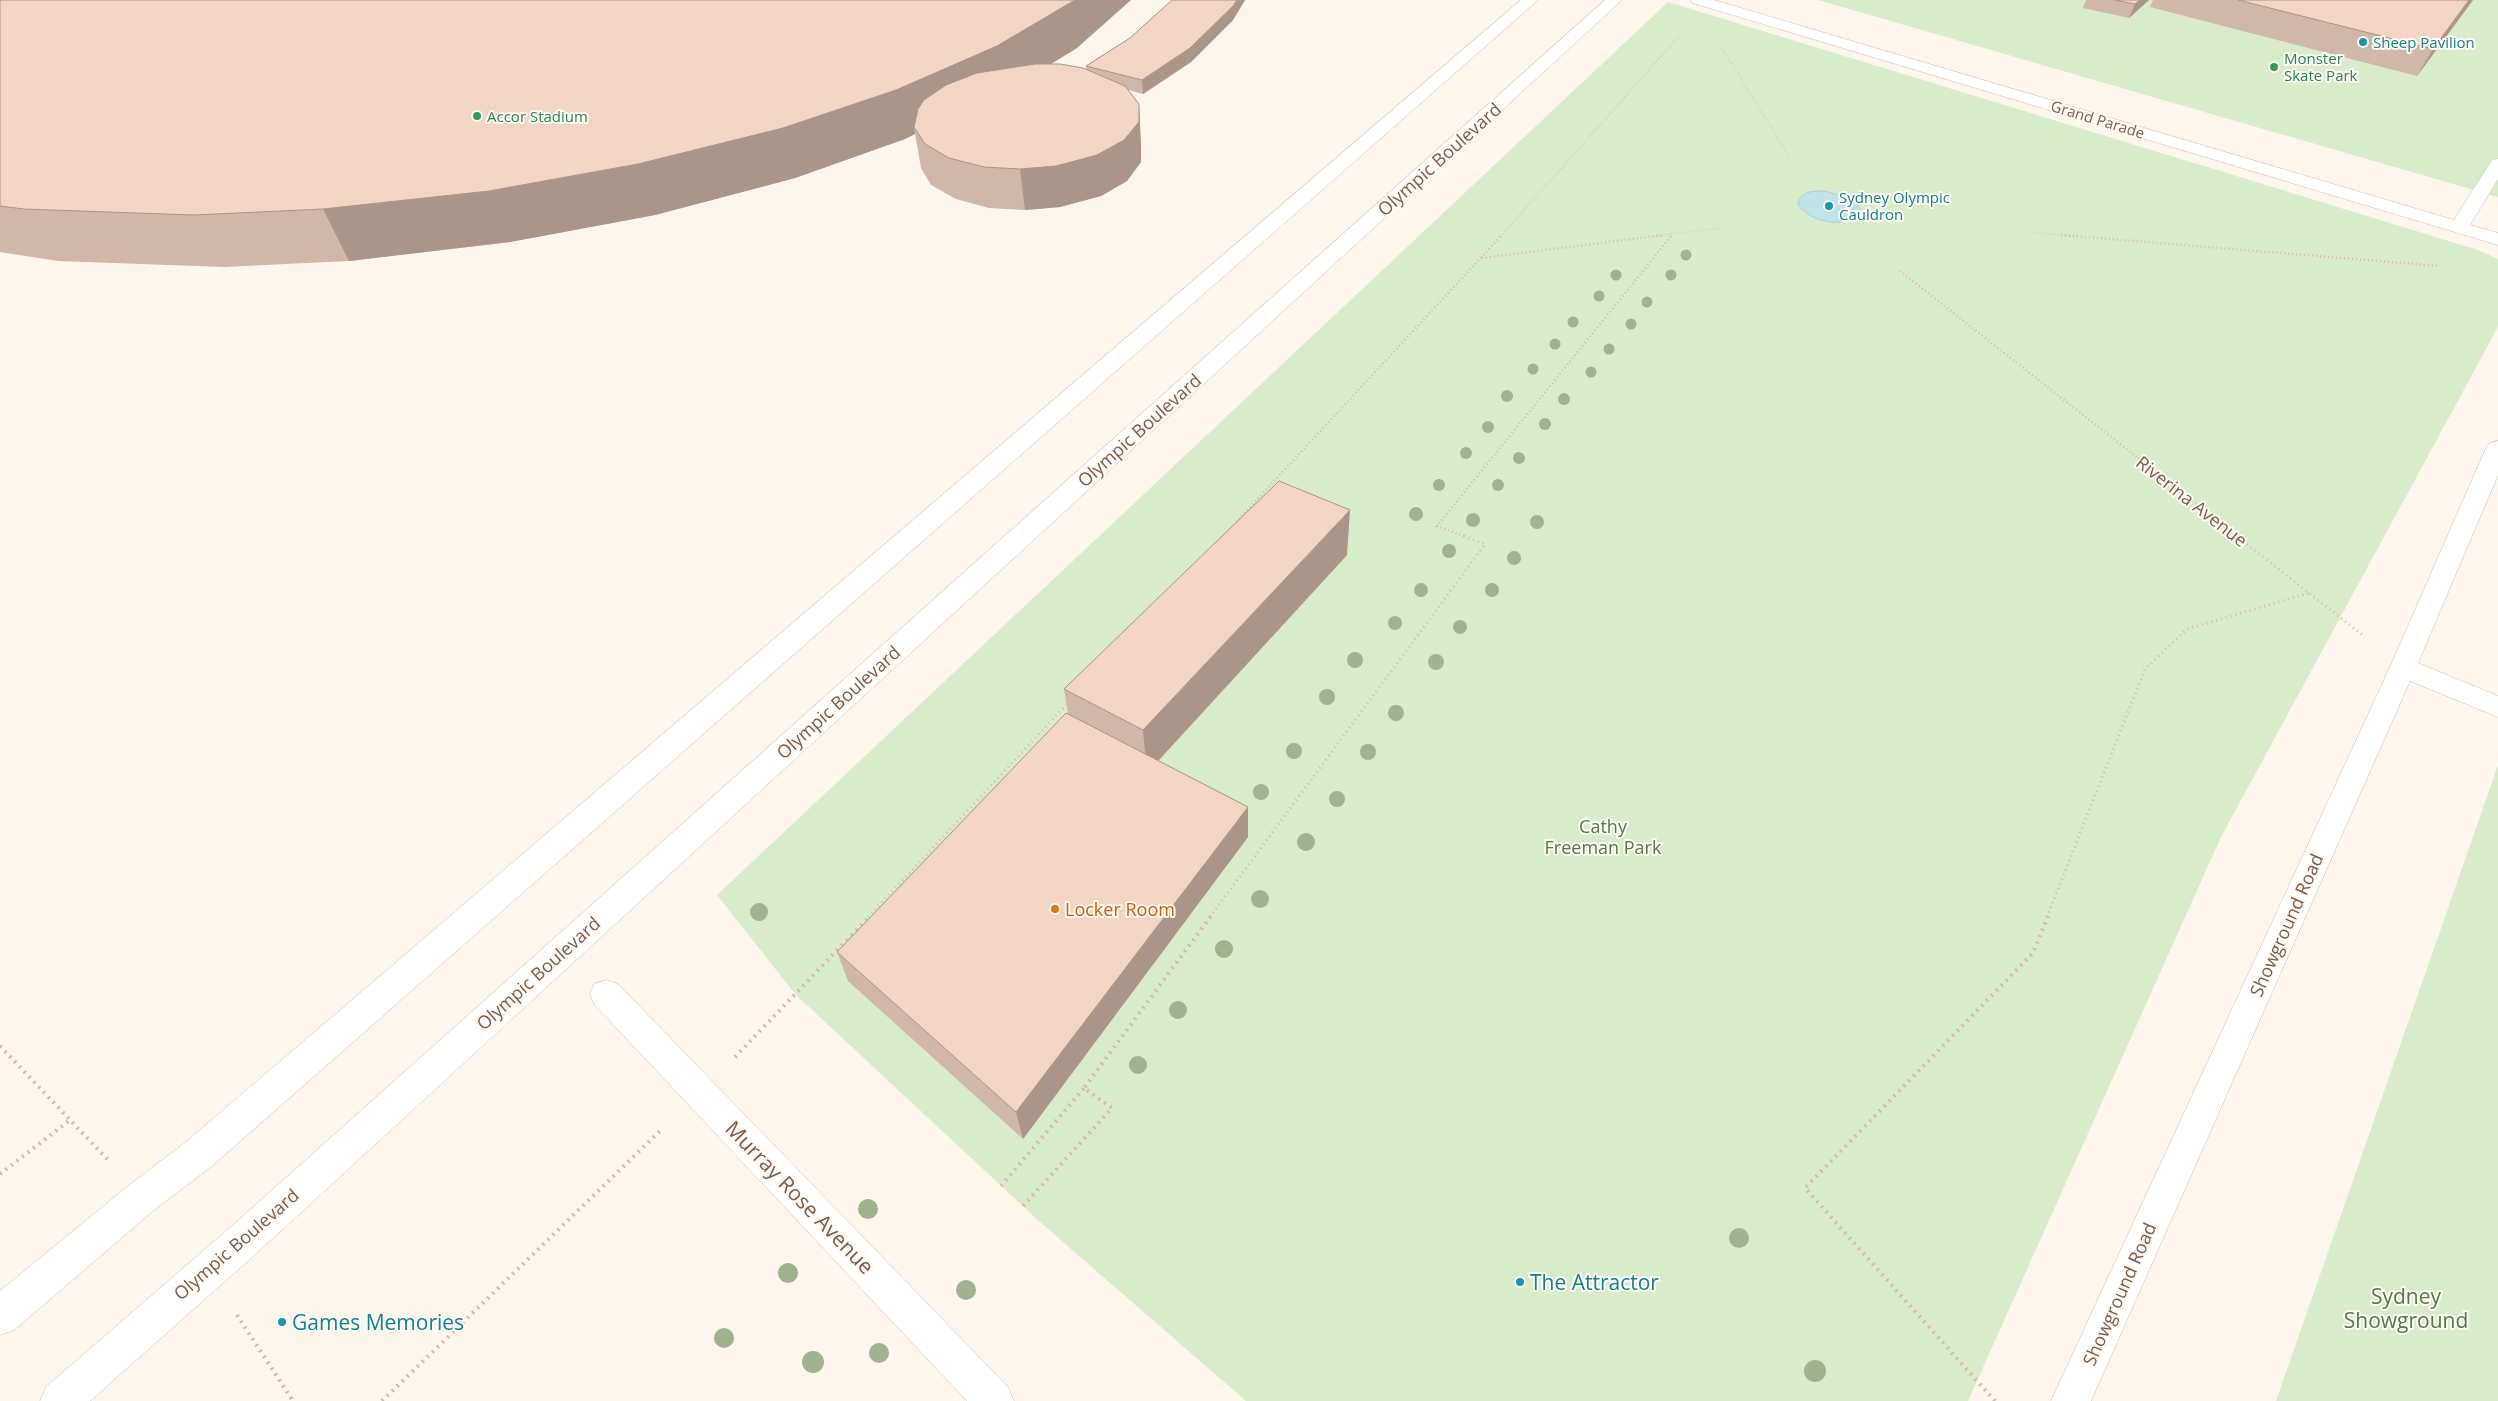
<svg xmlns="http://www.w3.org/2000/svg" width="2498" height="1401" viewBox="0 0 2498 1401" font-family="'Open Sans',sans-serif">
	<rect width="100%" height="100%" fill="#fdf6ec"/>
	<g fill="#d8ecc9">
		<polygon points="1818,0 2498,0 2498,197"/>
		<polygon points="1668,2 2478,250 2498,259 2498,327 2221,837 1968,1401 1246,1401 1040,1222 796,995 717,895"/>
		<polygon points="2498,765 2498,1401 2276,1401"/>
	</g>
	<path fill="#bfe3e8" stroke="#a5d3da" d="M1824,191L1851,198L1861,209L1860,214C1845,229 1808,222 1798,204C1799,191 1814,191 1824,191Z"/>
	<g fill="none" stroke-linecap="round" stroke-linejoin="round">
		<g stroke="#d1beb0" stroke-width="1">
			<g id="minor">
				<polygon points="1521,0 1538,0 212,1166 154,1210 14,1330 0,1335 0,1291 128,1186 186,1142"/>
				<polygon points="1605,0 1622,0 259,1251 90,1401 40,1401 46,1387 233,1225"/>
				<polygon points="1690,0 1714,0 2454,220 2492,160 2498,159 2498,179 2470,225 2498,233 2498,245 1693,3"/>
				<polygon points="2498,441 2498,475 2418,663 2498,696 2498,717 2410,681 2091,1401 2051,1401 2390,667 2486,448 2490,443"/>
				<polygon points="606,980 618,984 1008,1387 1014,1401 967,1401 594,1004 590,994 594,984"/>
			</g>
		</g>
		<g stroke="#d9b8a5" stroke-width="2" stroke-dasharray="0.5 2.5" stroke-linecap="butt">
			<polyline points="1722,48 1790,158"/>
			<polyline points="2034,233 2077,236"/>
			<polyline points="1501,236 1681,34"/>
			<polyline points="1653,236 1720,228"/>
			<polyline points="1671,236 1673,234"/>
		</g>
		<g stroke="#d9b8a5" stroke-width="2.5" stroke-dasharray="1 3" stroke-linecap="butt">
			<polyline points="2061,235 2440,266"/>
			<polyline points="1482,258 1663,235"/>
			<polyline points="1900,271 2237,536"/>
			<polyline points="1236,522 1502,235"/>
			<polyline points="1464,536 1437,526 1672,235"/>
		</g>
		<g stroke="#d9b8a5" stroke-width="3" stroke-dasharray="1 4" stroke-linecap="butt">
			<polyline points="2235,535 2365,637"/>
			<polyline points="868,917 1068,703"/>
			<polyline points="1210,917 1485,544 1461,535"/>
			<polyline points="2047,917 2145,669 2187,629 2309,593"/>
		</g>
		<g stroke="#d9b8a5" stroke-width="4" stroke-dasharray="2 5" stroke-linecap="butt">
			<polyline points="0,1046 108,1160"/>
			<polyline points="735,1057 870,916"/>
			<polyline points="0,1174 70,1120"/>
			<polyline points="1001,1186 1084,1088"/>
			<polyline points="1023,1206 1112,1108 1084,1088 1211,916"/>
			<polyline points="237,1315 293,1401"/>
			<polyline points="382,1401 663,1128"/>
			<polyline points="1995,1401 1805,1188 2033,953 2048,916"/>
		</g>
		<use href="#minor" fill="#fff" fill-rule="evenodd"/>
	</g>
	<g fill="#a0b28e">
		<circle cx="1686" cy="255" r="5.5"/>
		<circle cx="1616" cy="275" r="5.5"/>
		<circle cx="1671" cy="275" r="5.5"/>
		<circle cx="1599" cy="296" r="5.5"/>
		<circle cx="1647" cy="302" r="5.5"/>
		<circle cx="1573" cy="322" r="5.5"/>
		<circle cx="1631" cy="324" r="5.5"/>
		<circle cx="1555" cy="344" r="5.5"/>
		<circle cx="1609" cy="349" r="5.5"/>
		<circle cx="1533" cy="369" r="5.5"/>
		<circle cx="1591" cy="372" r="5.5"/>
		<circle cx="1507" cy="396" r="6"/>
		<circle cx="1564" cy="399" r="6"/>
		<circle cx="1545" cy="424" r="6"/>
		<circle cx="1488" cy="427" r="6"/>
		<circle cx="1466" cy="453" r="6"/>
		<circle cx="1519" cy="458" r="6"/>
		<circle cx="1439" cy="485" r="6"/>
		<circle cx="1498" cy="485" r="6"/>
		<circle cx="1416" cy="514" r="7"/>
		<circle cx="1473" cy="520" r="7"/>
		<circle cx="1537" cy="522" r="7"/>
		<circle cx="1449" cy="551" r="7"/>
		<circle cx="1514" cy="558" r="7"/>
		<circle cx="1421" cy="590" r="7"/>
		<circle cx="1492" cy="590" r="7"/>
		<circle cx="1395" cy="623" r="7"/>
		<circle cx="1460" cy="627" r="7"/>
		<circle cx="1355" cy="660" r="8"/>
		<circle cx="1436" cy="662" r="8"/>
		<circle cx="1327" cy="697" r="8"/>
		<circle cx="1396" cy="713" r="8"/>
		<circle cx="1294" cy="751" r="8"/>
		<circle cx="1368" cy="752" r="8"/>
		<circle cx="1261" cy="792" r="8"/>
		<circle cx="1337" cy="799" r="8"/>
		<circle cx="1306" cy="842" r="9"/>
		<circle cx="1260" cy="899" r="9"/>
		<circle cx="759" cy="912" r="9"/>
		<circle cx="1224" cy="949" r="9"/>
		<circle cx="1178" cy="1010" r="9"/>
		<circle cx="1138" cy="1065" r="9"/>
		<circle cx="868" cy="1209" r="10"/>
		<circle cx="1739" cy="1238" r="10"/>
		<circle cx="788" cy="1273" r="10"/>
		<circle cx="966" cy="1290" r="10"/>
		<circle cx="724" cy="1338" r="10"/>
		<circle cx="879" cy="1353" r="10"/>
		<circle cx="813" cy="1362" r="11"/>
		<circle cx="1815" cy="1371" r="11"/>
	</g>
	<g fill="#d1b7a8">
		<polygon points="0,0 1077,48 1051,64 1086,70 1086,66 1130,38 1172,0 1245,0 1233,20 1191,62 1143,94 1128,90 1139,104 1141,157 1141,162 1127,181 1101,196 1060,207 1025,210 989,208 956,199 931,185 921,168 915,134 905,139 795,178 655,215 510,242 349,261 224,267 58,261 0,252"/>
		<polygon points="2086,0 2149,0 2129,18 2083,8"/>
		<polygon points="2153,0 2473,0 2417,76 2150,7"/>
		<polygon points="1347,555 1158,761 1248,837 1023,1139 848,981 837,952 1068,714 1064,689"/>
	</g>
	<g fill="#aa9588">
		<polygon points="1075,0 1131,0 1077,48 1003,93 914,127 915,134 905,139 795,178 655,215 510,242 349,261 323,209"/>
		<polygon points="1237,0 1245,0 1233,20 1191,62 1143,94 1142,80"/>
		<polygon points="2140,0 2149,0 2129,18 2135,4"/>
		<polygon points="2469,0 2473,0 2417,76 2433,49"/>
		<polygon points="1139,104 1141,144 1141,162 1127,181 1101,196 1060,207 1025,210 1020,169"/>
		<polygon points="1350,510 1347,555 1147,773 1143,730"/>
		<polygon points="1248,807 1248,837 1023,1139 1016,1112"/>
	</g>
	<g fill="#f3d5c3" stroke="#aa9588">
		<polygon points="0,0 1075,0 997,46 896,90 783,128 638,164 489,191 323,209 194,215 24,209 0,206"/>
		<polygon points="1172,0 1237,0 1233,6 1190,48 1142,80 1086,66 1130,38"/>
		<polygon points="2115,0 2140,0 2135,4"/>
		<polygon points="2238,0 2469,0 2433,49"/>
		<polygon points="1035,64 1060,64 1083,68 1125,86 1139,104 1139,122 1124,140 1097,155 1056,166 1020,169 984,167 949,158 925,144 914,127 918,109 924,100 946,85 977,73"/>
		<polygon points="1279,481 1350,510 1143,730 1064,689"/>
		<polygon points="1066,713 1248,807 1016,1112 837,952"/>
	</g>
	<g fill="#0f9aa8" stroke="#fffaf3" stroke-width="2">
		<circle cx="2363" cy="42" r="5"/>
		<circle cx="1829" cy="206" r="5"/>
		<circle cx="1520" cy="1282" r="5"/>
		<circle cx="282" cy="1322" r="5"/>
	</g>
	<g fill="#2e9e5b" stroke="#fffaf3" stroke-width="2">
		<circle cx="2274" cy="67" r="5"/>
		<circle cx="477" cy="116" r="5"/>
	</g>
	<circle fill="#e8710a" stroke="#fffaf3" stroke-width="2" cx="1055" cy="909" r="5"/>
	<g text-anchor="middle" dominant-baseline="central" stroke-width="4" stroke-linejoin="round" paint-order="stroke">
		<g font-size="15" fill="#0d838f" stroke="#fffaf3" text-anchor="start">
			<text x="2373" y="42">Sheep Pavilion</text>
			<text x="1839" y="197">Sydney Olympic<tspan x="1839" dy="17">Cauldron</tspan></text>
		</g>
		<g font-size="15" fill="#27864d" stroke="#fffaf3" text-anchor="start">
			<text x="2284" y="58">Monster<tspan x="2284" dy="17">Skate Park</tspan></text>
			<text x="487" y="116">Accor Stadium</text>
		</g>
		<g font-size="15" fill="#7a5c4d" stroke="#fffaf3">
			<text transform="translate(2098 119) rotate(17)">Grand Parade</text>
		</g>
		<g font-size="18" fill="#7a5c4d" stroke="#fffaf3">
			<text transform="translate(1439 159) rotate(-42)">Olympic Boulevard</text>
			<text transform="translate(1139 430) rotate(-42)">Olympic Boulevard</text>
			<text transform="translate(2192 501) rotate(38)">Riverina Avenue</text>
			<text transform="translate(838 702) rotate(-42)">Olympic Boulevard</text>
			<text transform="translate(2286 925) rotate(-66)">Showground Road</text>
			<text transform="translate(538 973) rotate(-42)">Olympic Boulevard</text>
			<text transform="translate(236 1244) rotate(-41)">Olympic Boulevard</text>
			<text transform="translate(2119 1294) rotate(-66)">Showground Road</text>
		</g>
		<g font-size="18" fill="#537a41" stroke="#fffaf3">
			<text x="1603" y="826">Cathy<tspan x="1603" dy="21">Freeman Park</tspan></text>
		</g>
		<g font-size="18" fill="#c56008" stroke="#fffaf3" text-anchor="start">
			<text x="1065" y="909">Locker Room</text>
		</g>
		<g font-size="21" fill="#7a5c4d" stroke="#fffaf3">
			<text transform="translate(800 1197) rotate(46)">Murray Rose Avenue</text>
		</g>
		<g font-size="21" fill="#0d838f" stroke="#fffaf3" text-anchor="start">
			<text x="1530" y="1282">The Attractor</text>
			<text x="292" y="1322">Games Memories</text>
		</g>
		<g font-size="21" fill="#537a41" stroke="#fffaf3">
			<text x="2406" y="1296">Sydney<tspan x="2406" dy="24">Showground</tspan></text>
		</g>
	</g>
</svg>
